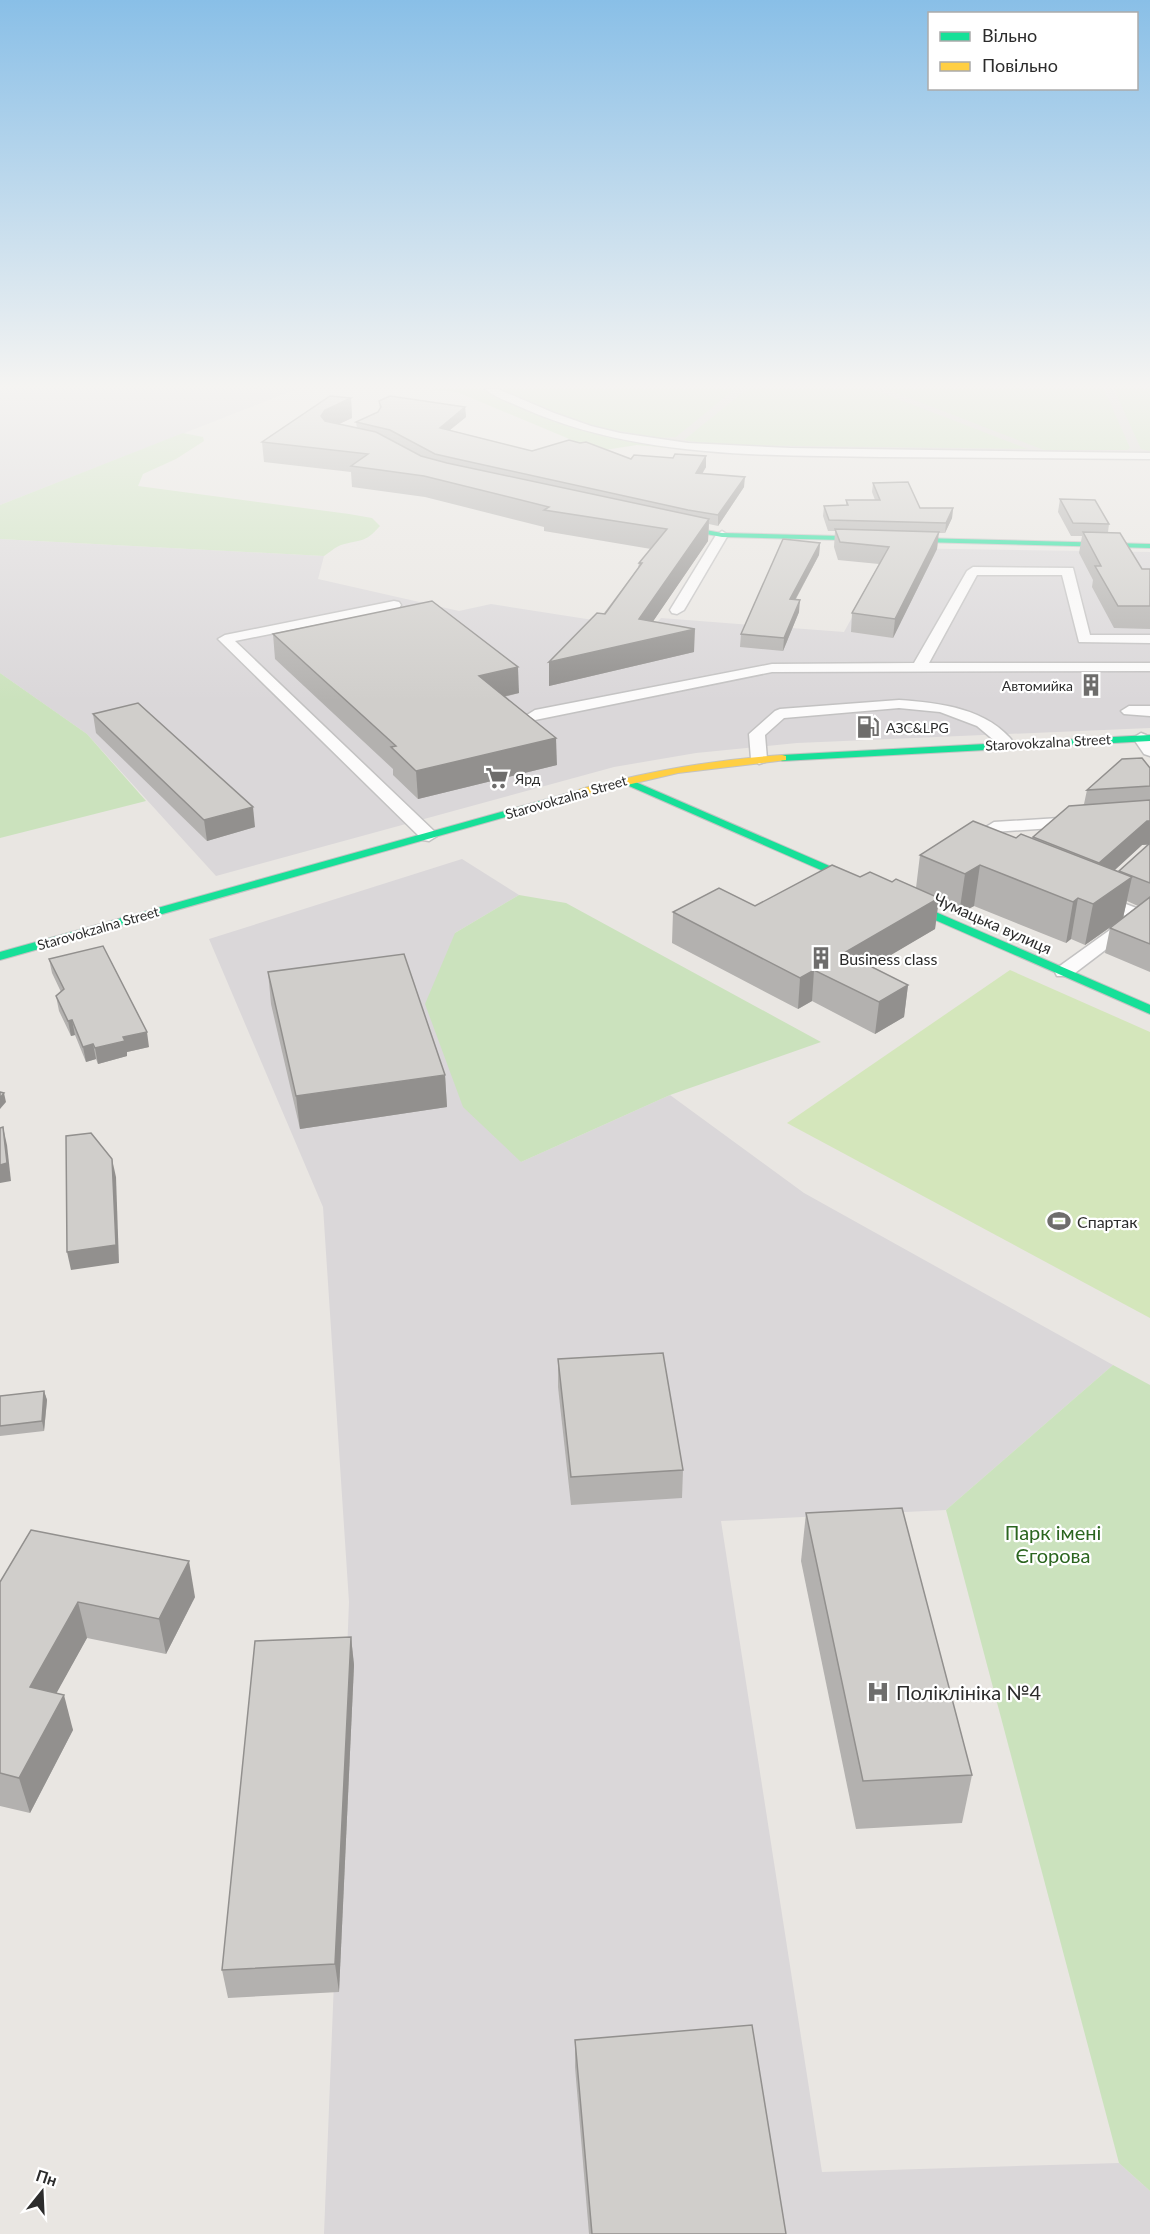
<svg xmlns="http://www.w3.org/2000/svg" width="1150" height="2234" viewBox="0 0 1150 2234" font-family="Lato,sans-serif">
	<rect width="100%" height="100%" fill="#e9e6e2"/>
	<g fill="#dad7d9">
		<polygon points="0,389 297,389 0,505"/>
		<polygon points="0,539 324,556 318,579 459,611 491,604 651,629 661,618 844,632 890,548 1150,552 1150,728 797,743 696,753 614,767 216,876 87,734 0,673"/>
		<polygon points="462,859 519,895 455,933 521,1162 670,1095 804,1193 1113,1365 946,1510 721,1521 822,2172 1119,2163 1150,2191 1150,2234 324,2234 349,1602 323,1207 209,939"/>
	</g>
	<g fill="#cbe2bd">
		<polygon points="428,389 1150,389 1150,459 774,455 710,452 637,445 598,451 457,392"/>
		<path d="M183,433L203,437L204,441L176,459L143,474L138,486L349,514L372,518L380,526C364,544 361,539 341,545C335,547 329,553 324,556L0,539V505Z"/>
		<polygon points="0,673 87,734 146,801 0,838"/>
		<polygon points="519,895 566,903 821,1042 670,1095 521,1162 463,1107 425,1004 455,933"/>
		<polygon points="1113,1365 1150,1385 1150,2191 1119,2163 946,1510"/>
	</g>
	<polygon fill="#d4e6bb" points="1010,970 1150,1032 1150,1318 787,1123"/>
	<polygon fill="#d9d6d2" points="481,389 501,389 554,414 592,426 659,438 676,437 735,389 747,389 684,440 713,445 1028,449 872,389 886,389 1044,450 1127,450 1130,448 1104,389 1114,389 1141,449 1150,451 1150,458 710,450 626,440 581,430 542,417"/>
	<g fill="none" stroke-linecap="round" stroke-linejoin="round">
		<g stroke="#c3c2c2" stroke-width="3">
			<g id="lane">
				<path d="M485,389H498L554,413L591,426L620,433L688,443L790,448L1150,453V459C1061,458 972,458 882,457C762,455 637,458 525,409C513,403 495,398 485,389Z"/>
				<polygon points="722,531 728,535 684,610 677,614 672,613 670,610 716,535"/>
				<polygon points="973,567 1073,568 1090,635 1150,635 1150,643 1079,642 1062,575 977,575 929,663 1150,663 1150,671 772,672 535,720 527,715 535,710 772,664 914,663 967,571"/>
				<polygon points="394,601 399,602 401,605 399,608 235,641 435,832 437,836 429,841 423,840 218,639 225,635"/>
				<path d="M899,700C940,703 988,708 1015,744L1012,747H1002L977,726L940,712L899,708L784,718L765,735L767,759L765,762L759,764L751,759L749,734L775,711L780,709Z"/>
				<polygon points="1129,706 1150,706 1150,716 1124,714 1121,711"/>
				<polygon points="1141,733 1146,735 1150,740 1150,756 1144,754 1133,738"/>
				<polygon points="1075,817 1083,822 1081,826 994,832 986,827 994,822"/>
				<polygon points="1099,894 1147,912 1150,916 1071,976 1057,976 1055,972 1057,968 1128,917 1093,903 1090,899 1093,895"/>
			</g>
		</g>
		<g stroke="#c3c2c2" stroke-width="2">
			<g id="fast">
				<polygon points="661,522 722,533 1150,544 1150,548 722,537 664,526 660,524"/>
				<polygon points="1150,735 1150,741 782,761 777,758 782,755"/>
				<polygon points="624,777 1150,1005 1150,1014 620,782 619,780"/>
				<polygon points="576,791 581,794 580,796 0,960 0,952"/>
			</g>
		</g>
		<g stroke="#c3c2c2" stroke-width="2">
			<path id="slow" d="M782,755L786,756V760L678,773L576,797L571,794C580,787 598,785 610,782C667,768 724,759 782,755Z"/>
		</g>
		<use href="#lane" fill="#fcfbfb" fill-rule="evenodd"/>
		<use href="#fast" fill="#16e098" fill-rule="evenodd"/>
		<use href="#slow" fill="#ffcf43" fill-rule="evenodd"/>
	</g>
	<g fill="#b3b1af" fill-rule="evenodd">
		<polygon points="351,398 352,418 339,424 357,428 356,422 378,412 380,410 379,401 465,407 466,417 450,430 532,451 631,459 706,456 706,467 702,474 744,487 718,526 709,524 708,541 653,621 694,652 549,686 638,568 639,563 651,549 544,531 544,527 425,497 352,487 351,472 264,462 262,442"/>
		<polygon points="873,483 920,508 953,508 952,518 945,533 938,533 937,549 893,638 851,632 852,613 879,564 838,560 834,547 835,531 828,531 823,516 824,506 846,505 846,500 875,500 872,492"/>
		<polygon points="1060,499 1109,524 1108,532 1142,569 1150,569 1150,629 1114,628 1092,587 1093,580 1079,553 1082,536 1071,536 1058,512"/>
		<polygon points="820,543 819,555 796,599 799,612 783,651 740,647 741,634"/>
		<polygon points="273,634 519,693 504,697 557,765 418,799 393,775 393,769 275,659"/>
		<polygon points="93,714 255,827 207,841 96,733"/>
		<path d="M1150,768V972L1105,953L1110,928L1115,924L1085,945L1071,939L1066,943L974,906L959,914L938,905L935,929L871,966L908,985L904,1017L875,1034L812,1001L798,1009L672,943L673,912L755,906L860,877L892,882L916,888L920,855L1016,838H1032L1033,837L1084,804L1087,790ZM1142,845H1148L1119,872L1115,870ZM1127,901L1138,906L1123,917Z"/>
		<polygon points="49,959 149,1047 127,1052 127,1056 98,1064 96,1059 86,1062 75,1035 71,1036 59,1011 56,996 61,992 52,973"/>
		<polygon points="268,972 445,1075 447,1107 300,1129 271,1004"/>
		<polygon points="558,1359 683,1470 682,1498 571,1505 558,1387"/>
		<polygon points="44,1391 47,1400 44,1431 0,1436 0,1396"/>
		<polygon points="806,1513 972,1775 962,1823 856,1829 801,1561"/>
		<polygon points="0,1582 195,1597 166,1654 87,1638 56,1693 73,1730 30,1813 0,1806"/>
		<polygon points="351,1637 354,1665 339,1992 228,1998 222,1970"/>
		<polygon points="575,2040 786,2234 589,2234 575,2067"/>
	</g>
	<g fill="#92908e">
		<polygon points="351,398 352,418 326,430 321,416 325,410"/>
		<polygon points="465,407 466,417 440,438 440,428"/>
		<polygon points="706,456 706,467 696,484 696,473"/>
		<polygon points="745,477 744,487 718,526 718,515"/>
		<polygon points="953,508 952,518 945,533 946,523"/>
		<polygon points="709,519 708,541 639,642 695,629 694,652 549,686 549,662 639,619"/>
		<polygon points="939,532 937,549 893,638 895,619"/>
		<polygon points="820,543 819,555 789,611 790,599"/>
		<polygon points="800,600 799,612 783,651 784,638"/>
		<polygon points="518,667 519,693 480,702 479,676"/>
		<polygon points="556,738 557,765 418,799 416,771"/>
		<polygon points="253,807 255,827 207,841 204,820"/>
		<polygon points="1147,821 1150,821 1150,844 1142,845 1095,888 1099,863"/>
		<polygon points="980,865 974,906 959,914 965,874"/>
		<polygon points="1132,877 1123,918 1085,945 1093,904"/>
		<polygon points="939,898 935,929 842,984 844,953"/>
		<polygon points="1078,898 1071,939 1066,943 1073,902"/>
		<polygon points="814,970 812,1001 798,1009 800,978"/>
		<polygon points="908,985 904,1017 875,1034 879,1002"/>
		<polygon points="72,1020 75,1035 71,1036 68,1021"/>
		<polygon points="147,1032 149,1047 127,1052 127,1056 98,1064 95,1048 123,1037"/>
		<polygon points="93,1044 96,1059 86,1062 83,1047"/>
		<polygon points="445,1075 447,1107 300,1129 296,1096"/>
		<polygon points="4,1093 6,1102 0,1109 0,1098"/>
		<polygon points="3,1127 7,1145 11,1181 0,1183 0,1165"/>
		<polygon points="112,1159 116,1177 119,1263 71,1270 67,1252"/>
		<polygon points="44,1391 47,1400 44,1431 42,1421"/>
		<polygon points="189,1561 195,1597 166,1654 159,1619"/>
		<polygon points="78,1602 87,1638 40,1723 30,1687"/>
		<polygon points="351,1637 354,1665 339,1992 335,1964"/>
		<polygon points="64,1695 73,1730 30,1813 19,1778"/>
	</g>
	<g fill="#d0cecb" stroke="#92908e" stroke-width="1.5">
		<polygon points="330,396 351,398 325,410 321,416 325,421 376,432 421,456 447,463 709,519 639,619 695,629 549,662 597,613 605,614 642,563 639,563 667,529 544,510 549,507 424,476 351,466 368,454 262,442"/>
		<polygon points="390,396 465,407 440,428 532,451 569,440 580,443 586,442 631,459 634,455 673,458 675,454 706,456 696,473 745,477 718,515 688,510 457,459 435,454 390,430 356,422 378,412 381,407 379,401"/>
		<polygon points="908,482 920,508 953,508 946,523 829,520 824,506 848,505 846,500 880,500 873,483"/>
		<polygon points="1060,499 1095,500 1109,524 1073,523"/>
		<polygon points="835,529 939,532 895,619 852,613 889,547 840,542"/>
		<polygon points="1083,532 1120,533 1142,569 1150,569 1150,606 1118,606 1095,566 1101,566"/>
		<polygon points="783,539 820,543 790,599 800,600 784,638 741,634"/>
		<polygon points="432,601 518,667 479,676 556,738 416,771 391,747 396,746 273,634"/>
		<polygon points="138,703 253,807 204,820 93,714"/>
		<polygon points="1142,758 1150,768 1150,786 1087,790 1122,759"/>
		<polygon points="1150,800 1150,821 1147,821 1099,863 1033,837 1069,806"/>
		<polygon points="973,821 1016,838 1021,834 1132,877 1093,904 1078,898 1073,902 980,865 965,874 920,855"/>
		<polygon points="1150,843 1150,883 1119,871"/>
		<polygon points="832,865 860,877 870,872 892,882 896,879 939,898 844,953 908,985 879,1002 814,970 800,978 673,912 719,888 755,906"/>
		<polygon points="1150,897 1150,944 1110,928"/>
		<polygon points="103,946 147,1032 123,1037 125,1041 95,1048 93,1044 83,1047 72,1020 68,1021 56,996 64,989 49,959"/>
		<polygon points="404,954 445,1075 296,1096 268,972"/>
		<polygon points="0,1092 4,1093 0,1098"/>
		<polygon points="3,1127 7,1163 0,1165 0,1128"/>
		<polygon points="91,1133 112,1159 116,1245 67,1252 66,1136"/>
		<polygon points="663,1353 683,1470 571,1477 558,1359"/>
		<polygon points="44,1391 42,1421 0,1426 0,1396"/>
		<polygon points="902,1508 972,1775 863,1781 806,1513"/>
		<polygon points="31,1530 189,1561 159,1619 78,1602 30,1687 64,1695 19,1778 0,1773 0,1582"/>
		<polygon points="351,1637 335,1964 222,1970 255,1641"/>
		<polygon points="752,2025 786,2234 592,2234 575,2040"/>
	</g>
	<linearGradient id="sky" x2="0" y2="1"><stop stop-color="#89bfe7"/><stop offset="0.55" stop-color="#f5f4f2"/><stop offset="1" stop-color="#f5f4f2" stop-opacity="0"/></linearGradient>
	<rect width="1150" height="701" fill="url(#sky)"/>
	<defs>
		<g id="building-bare" transform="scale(1.8)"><path d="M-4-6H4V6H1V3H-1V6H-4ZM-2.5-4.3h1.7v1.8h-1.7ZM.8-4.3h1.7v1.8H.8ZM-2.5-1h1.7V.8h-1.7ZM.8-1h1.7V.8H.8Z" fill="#6e6d6c" stroke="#fff" stroke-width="2.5" paint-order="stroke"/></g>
		<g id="fuel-bare" transform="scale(1.8)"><path d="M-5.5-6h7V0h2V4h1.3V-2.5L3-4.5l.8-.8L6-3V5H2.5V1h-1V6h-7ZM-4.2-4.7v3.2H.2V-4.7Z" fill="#6e6d6c" stroke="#fff" stroke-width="2.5" paint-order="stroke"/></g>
		<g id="supermarket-bare" transform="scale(1.8)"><path d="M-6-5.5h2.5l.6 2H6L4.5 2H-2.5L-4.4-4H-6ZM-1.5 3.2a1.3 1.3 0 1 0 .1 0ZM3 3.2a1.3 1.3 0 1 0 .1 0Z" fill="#6e6d6c" stroke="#fff" stroke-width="2.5" paint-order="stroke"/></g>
		<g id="stadium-bare" transform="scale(1.8)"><path d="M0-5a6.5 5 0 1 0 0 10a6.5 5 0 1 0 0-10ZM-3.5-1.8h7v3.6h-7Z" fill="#6e6d6c" stroke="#fff" stroke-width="2.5" paint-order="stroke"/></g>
		<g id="hospital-bare" transform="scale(1.8)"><path d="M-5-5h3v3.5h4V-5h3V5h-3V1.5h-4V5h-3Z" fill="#6e6d6c" stroke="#fff" stroke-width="2.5" paint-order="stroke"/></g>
	</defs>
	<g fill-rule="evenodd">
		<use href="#building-bare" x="1091" y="685"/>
		<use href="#fuel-bare" x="868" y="727"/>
		<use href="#supermarket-bare" x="497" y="778"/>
		<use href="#building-bare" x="821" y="958"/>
		<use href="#stadium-bare" x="1059" y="1221"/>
		<use href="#hospital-bare" x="878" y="1692"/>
	</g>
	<g text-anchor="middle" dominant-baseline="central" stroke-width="4.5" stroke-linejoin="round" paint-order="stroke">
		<g font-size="14" fill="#2c2c2c" stroke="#fff" text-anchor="start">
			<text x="1073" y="685" text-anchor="end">Автомийка</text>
			<text x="886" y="727">АЗС&amp;LPG</text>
			<text x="515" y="778">Ярд</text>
		</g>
		<g font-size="14" fill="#2c2c2c" stroke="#fff">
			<text transform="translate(1048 742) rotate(-3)">Starovokzalna Street</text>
			<text transform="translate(566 797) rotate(-16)">Starovokzalna Street</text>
			<text transform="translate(98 928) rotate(-16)">Starovokzalna Street</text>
		</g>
		<g font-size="16" fill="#2c2c2c" stroke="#fff">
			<text transform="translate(993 923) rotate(24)">Чумацька вулиця</text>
		</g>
		<g font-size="16" fill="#2c2c2c" stroke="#fff" text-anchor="start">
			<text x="839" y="958">Business class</text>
			<text x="1077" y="1221">Спартак</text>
		</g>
		<g font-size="20" fill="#2b651f" stroke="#fff">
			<text x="1053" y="1532">Парк імені<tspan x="1053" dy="23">Єгорова</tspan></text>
		</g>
		<g font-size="20" fill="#2c2c2c" stroke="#fff" text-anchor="start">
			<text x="896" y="1692">Поліклініка №4</text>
		</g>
	</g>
	<rect x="928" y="12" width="210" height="78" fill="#ffffff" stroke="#ababab" stroke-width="1.5"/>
	<rect x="940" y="32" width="30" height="9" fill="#16e098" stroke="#ababab" stroke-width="1.5"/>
	<text x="982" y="42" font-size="18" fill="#2c2c2c">Вільно</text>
	<rect x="940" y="62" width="30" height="9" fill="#ffcf43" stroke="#ababab" stroke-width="1.5"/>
	<text x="982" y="72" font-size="18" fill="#2c2c2c">Повільно</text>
	<g transform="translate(42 2192) rotate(18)" stroke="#ffffff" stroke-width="4.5" paint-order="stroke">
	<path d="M0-4.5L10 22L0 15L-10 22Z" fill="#2c2c2c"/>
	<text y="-9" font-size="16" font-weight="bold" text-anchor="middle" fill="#2c2c2c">Пн</text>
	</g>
</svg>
